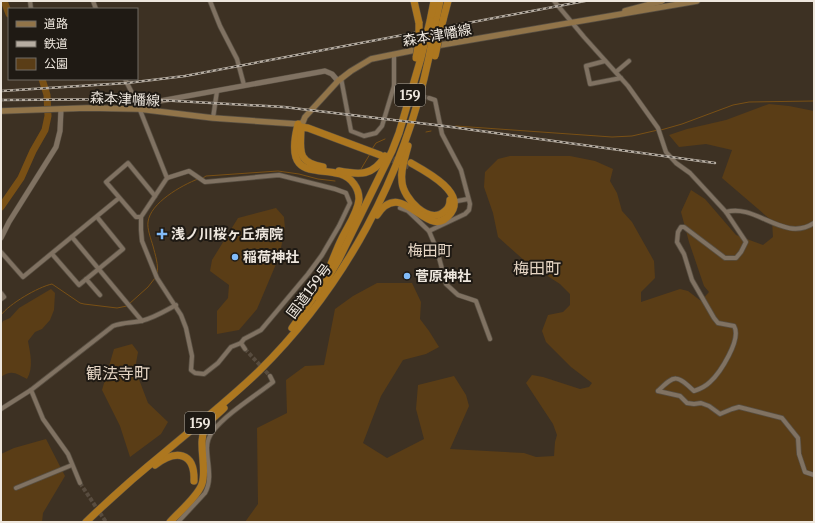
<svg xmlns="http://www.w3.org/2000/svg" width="815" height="523" viewBox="0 0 815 523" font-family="Merriweather,'Noto Sans JP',serif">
	<rect width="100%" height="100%" fill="#3d3123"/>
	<g fill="#5a3d16">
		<polygon points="769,104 789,106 814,111 814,522 245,522 258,504 257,428 287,413 286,380 305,366 324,365 335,309 353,296 377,283 412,283 421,302 420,319 429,331 439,347 426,354 403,360 381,396 363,443 387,458 424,439 416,409 418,385 454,376 466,395 469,406 450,449 524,453 536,457 554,456 555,442 557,435 553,424 526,383 532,375 543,377 580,389 589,387 592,383 571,367 546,342 542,331 548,315 563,312 570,305 570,294 560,284 526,262 498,237 493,213 484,187 485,172 498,159 510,156 570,156 595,161 613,169 610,181 617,193 622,211 632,222 654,261 655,278 641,292 641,302 680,289 688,291 701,301 709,292 704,286 689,242 681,212 691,190 705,199 736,235 763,245 773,237 772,221 722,178 732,150 706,144 679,147 669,135 687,129 726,120"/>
		<polygon points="276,208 284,217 285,229 279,257 257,309 239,330 217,334 217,311 228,298 229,285 210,271 212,260 238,218"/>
		<path d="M51,289L55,293L54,310L50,320L42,329L35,332L28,341C30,353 34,367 27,379C17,374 12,369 1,377V325L3,321L10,318L19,308Z"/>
		<polygon points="132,344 138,352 135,369 148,403 168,422 161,434 130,457 120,426 102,390 114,349"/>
		<polygon points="46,439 65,476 43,513 42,522 1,522 1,454 14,448"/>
	</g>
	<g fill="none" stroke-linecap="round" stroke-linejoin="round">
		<g stroke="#795015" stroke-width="1">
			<polyline points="456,126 612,137 632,136 658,130"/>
			<polyline points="661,130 682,124 733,105 749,102 814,101"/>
			<polyline points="426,132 431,131"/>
			<polyline points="372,149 376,143 385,139"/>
			<polyline points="361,169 370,154"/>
			<polyline points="203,178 206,176 278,171 299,174 318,179 335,181"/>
			<path d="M157,273C159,266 155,254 153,246C151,239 147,229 148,222C150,203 182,185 198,179"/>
			<polyline points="129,304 148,287 155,278"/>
			<path d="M1,315C9,304 38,287 52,284L80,303L84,304L117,308L127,306"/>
		</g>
		<g stroke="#795015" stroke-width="7">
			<polyline points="4,1 9,14"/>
			<polyline points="1,207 21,178 33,151 45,130 48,116 47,95 42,79"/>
		</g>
		<g stroke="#584c3f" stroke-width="4" stroke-dasharray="4 2" stroke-linecap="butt">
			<polyline points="402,89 429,98"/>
			<polyline points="245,349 270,376"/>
			<polyline points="80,483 106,522"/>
		</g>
		<polyline stroke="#584c3f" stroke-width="7" stroke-dasharray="7 3.5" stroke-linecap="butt" points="383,156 409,166"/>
		<g stroke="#584f42" stroke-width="5.5">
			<g id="minor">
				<polyline points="30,1 31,9"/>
				<polyline points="93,1 96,9"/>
				<polyline points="210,1 220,26 237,59 244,85"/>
				<path d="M554,1L584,37L628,86L658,128L666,152L676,163L690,173L726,212L746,242L741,252L736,258H725L684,227H681L678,232L677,242L684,254L692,280L714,318L718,323L734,326C742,339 720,373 710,382C706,386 700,389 694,391C677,375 675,374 658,391"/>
				<polyline points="605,61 586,66 590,84 621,78"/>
				<polyline points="616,72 629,61"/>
				<polyline points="341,78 351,131 364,136 376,133 382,126 394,86 394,55"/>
				<polyline points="125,79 138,105 167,178"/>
				<polyline points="394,86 402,89"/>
				<polyline points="429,98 435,100 442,134 461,170 470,204 469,210 465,214 429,231"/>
				<polyline points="213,118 217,91"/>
				<polyline points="167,178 189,171 205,182 279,175 335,189 346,193 350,203 339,226 322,255 308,274 261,330 244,339 241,343 245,349"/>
				<polyline points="167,178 141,217 141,230 142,241 157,278 181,315 186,328 192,356 191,370 195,373 204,374 218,363 231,347 241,343"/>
				<polyline points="452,202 468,199"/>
				<polyline points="400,208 408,211 429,231 437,250 446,284 458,295 476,301 490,339"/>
				<path d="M726,212C756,203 784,243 814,223"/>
				<polyline points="141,217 136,217 106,182 128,163 155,196"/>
				<polyline points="72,237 142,321"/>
				<polyline points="1,252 23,277 119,198"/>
				<polyline points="52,254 79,285 123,249 97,217"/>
				<polyline points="86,279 100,295"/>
				<polyline points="1,293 4,297 1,299"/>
				<polyline points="31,390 43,419 68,454 80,483"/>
				<polyline points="658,391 680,396 687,403 694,404 701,403 709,406 720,414 732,409 739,407 782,418 798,438 799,454 805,472 814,475"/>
				<path d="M1,409L31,390L113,326C123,322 131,323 141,321C154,318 165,311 176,305"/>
				<polyline points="16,488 72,465"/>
				<path d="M178,522L205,493C213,479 207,463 207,448C207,441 209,436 213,431C226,414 255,396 273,382L270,376"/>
			</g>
		</g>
		<g stroke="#584f42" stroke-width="6">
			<g id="tertiary">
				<polyline points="138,105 325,71 332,74 338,81"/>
				<polyline points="1,238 9,222 56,147 60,131 61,109"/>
			</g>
		</g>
		<g stroke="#584f42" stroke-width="7">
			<g id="secondary">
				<polyline points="625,11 662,1"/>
				<polyline points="435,46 697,1"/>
				<polyline points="1,111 87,108 139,109 213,118 298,124 301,123"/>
				<polyline points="301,127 305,117 338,81 351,71 371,59 420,49"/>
			</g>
		</g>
		<g stroke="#584f42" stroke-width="8">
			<g id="trunk">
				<polyline points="414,1 419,23"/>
				<polyline points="436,20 440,1"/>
				<polyline points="443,20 448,1"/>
				<polyline points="430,21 434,1"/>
				<path d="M298,124C280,194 335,156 354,184C357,188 359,194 359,199C358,212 348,226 342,238C337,248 333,259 329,269"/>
				<path d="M408,146C405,158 400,170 402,182C403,198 429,226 445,211C449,208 450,205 450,200"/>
				<path d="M323,167C295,162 301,149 301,127L308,128L380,155"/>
				<path d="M339,171C360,175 373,176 385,156"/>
				<path d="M377,215C403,175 428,245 451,213C466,192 425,171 411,163"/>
				<polyline points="317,297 339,259 392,151 399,133 421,58"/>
				<polyline points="292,328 318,291"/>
				<path d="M155,465C176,449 195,452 194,481"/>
				<path d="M86,522C111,498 138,474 165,452C197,425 229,400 259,371C345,286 404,176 429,57"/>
				<path d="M170,522C179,512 198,496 202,484C208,465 195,441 208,423C213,418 219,413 224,408"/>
			</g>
		</g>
		<use href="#minor" stroke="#807262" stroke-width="4"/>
		<use href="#tertiary" stroke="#807262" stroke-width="5"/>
		<use href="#secondary" stroke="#917449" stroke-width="5.5"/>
		<use href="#trunk" stroke="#ad771f" stroke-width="7"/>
		<g stroke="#b6ada2" stroke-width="2.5">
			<g id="rail">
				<polyline points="1,91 127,83 185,76 585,1"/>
				<polyline points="1,100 140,99 284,107 444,126 715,163"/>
			</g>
		</g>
		<use href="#rail" stroke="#1f1a14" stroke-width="1" stroke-dasharray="3" stroke-linecap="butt"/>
		<g stroke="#584f42" stroke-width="8" stroke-linecap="butt">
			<g id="trunk-bridge">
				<polyline points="435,56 443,20"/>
				<polyline points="429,57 436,20"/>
				<polyline points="416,58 419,41 419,23"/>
				<polyline points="421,58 430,21"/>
			</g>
		</g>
		<use href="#trunk-bridge" stroke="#ad771f" stroke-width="7"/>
	</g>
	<g fill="#82bcfa" stroke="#1f1a14" stroke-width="1.5">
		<path d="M160 228h4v4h4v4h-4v4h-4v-4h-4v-4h4z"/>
		<circle cx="235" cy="257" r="4"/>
		<circle cx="407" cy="276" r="4"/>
	</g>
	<g text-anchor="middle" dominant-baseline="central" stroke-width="4" stroke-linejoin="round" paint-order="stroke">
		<g fill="#1f1a14" stroke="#b0aaa1" stroke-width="1">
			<rect x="395" y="84" width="30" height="22" rx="3"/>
			<rect x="185" y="412" width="30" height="22" rx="3"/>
		</g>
		<g font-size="13" font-weight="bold" fill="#eee7de">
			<text x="410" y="95">159</text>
			<text x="200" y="423">159</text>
		</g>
		<g font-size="14" fill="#eee7de" stroke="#1f1a14">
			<text transform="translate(437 35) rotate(-10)">森本津幡線</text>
			<text transform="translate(125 99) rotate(3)">森本津幡線</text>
			<text transform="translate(309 291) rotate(-53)">国道159号</text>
		</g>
		<g font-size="14" font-weight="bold" fill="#eee7de" stroke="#1f1a14" text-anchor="start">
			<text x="171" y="234">浅ノ川桜ヶ丘病院</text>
			<text x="243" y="257">稲荷神社</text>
			<text x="415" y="276">菅原神社</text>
		</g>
		<g font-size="15" fill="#e5d5c4" stroke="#1f1a14">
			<text x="430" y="250">梅田町</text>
		</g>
		<g font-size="16" fill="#e5d5c4" stroke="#1f1a14">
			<text x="537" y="268">梅田町</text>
			<text x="118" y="373">観法寺町</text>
		</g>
	</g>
	<rect width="815" height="523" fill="none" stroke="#eee7de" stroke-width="4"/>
	<rect x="8" y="8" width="130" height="72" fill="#1f1a14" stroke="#726c65"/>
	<rect x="16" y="21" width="20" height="6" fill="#917449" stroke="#726c65"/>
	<text x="44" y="28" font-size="12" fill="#eee7de">道路</text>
	<rect x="16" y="41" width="20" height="6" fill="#b6ada2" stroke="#726c65"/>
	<text x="44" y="48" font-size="12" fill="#eee7de">鉄道</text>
	<rect x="16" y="58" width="20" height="12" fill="#5a3d16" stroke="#726c65"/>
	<text x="44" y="68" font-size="12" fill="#eee7de">公園</text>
</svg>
